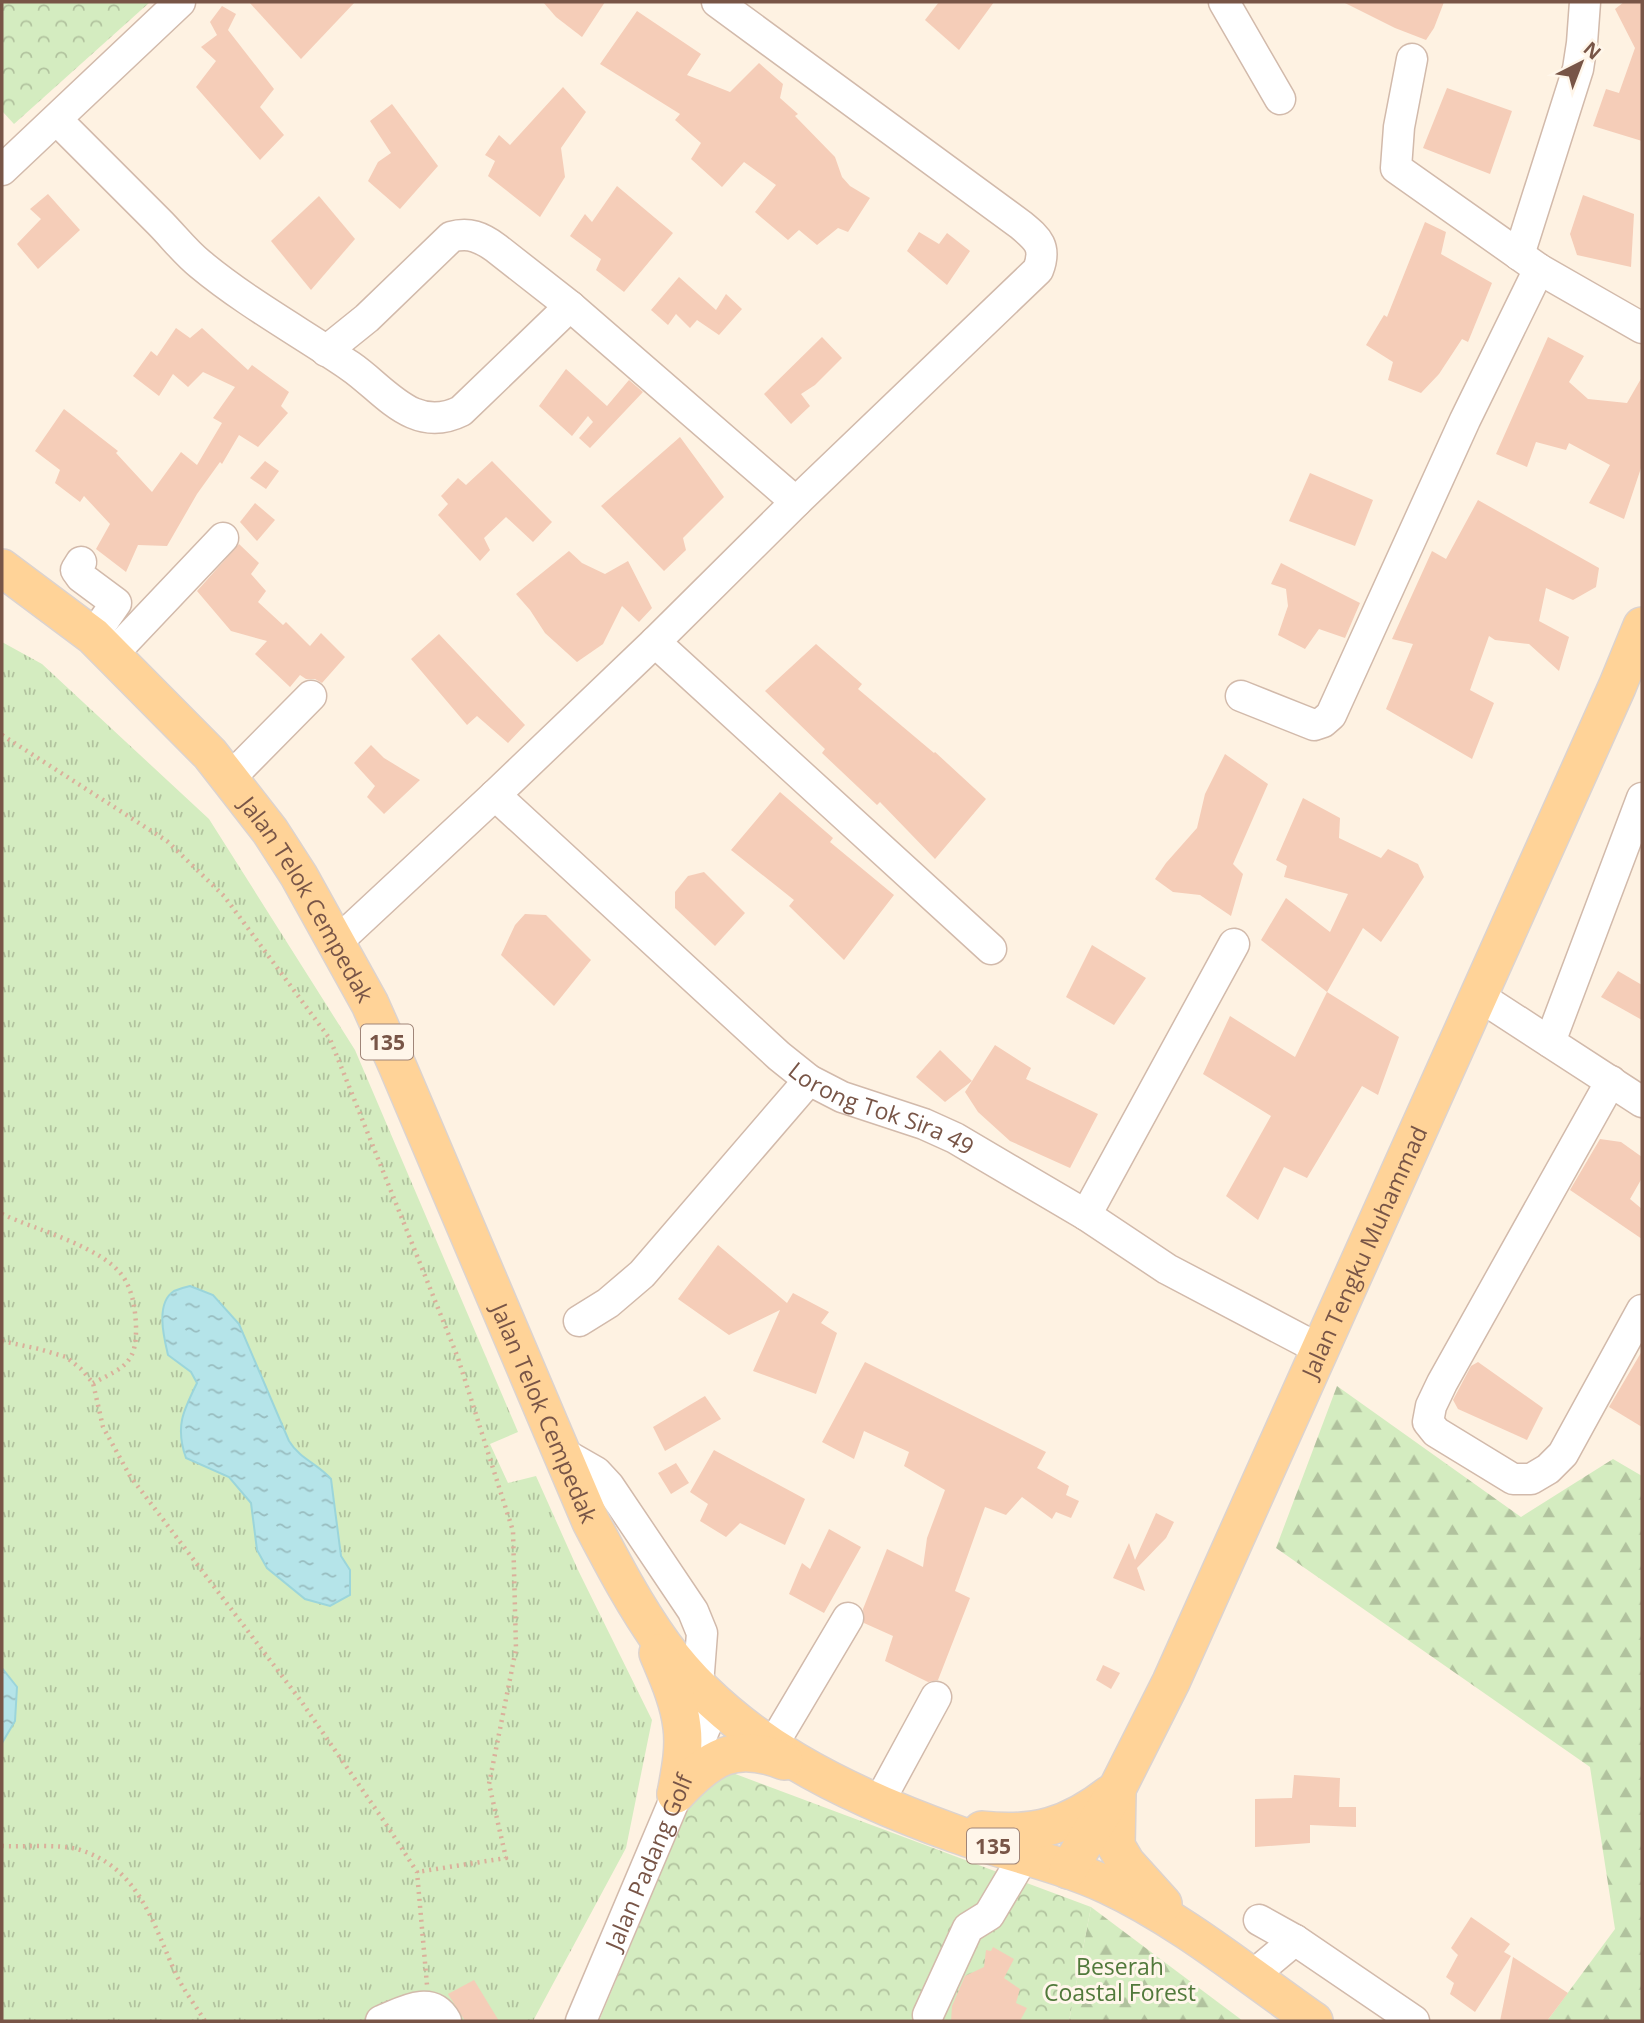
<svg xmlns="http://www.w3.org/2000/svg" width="1644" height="2023" viewBox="0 0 1644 2023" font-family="'Open Sans',sans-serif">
	<defs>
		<pattern id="grass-tufts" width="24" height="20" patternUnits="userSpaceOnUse" patternTransform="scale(1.75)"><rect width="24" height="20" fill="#d4ecc0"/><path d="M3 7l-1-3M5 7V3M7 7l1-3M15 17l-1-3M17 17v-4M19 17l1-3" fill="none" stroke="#b1c29e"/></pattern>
		<pattern id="forest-firs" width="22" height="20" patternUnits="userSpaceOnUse" patternTransform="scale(1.75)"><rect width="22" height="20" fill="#d4ecc0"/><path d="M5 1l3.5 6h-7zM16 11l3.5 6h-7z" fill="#b1c29e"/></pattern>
		<pattern id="park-crowns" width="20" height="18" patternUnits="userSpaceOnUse" patternTransform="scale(1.75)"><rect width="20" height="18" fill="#d4ecc0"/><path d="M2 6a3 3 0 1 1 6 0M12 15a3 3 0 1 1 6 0" fill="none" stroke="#b1c29e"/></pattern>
		<pattern id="water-ripples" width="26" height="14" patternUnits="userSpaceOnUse" patternTransform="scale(1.75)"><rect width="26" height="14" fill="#b5e4e9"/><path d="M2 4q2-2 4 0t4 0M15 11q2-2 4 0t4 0" fill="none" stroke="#98bcbf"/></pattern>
	</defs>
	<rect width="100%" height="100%" fill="#fef2e2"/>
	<polygon fill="url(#grass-tufts)" points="2,642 42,664 209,819 355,1050 518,1432 490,1444 508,1483 536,1476 578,1570 652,1720 626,1848 533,2021 2,2021"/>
	<g fill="url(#forest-firs)">
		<polygon points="1337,1386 1521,1517 1613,1459 1642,1476 1642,2021 1547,2021 1615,1929 1590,1767 1276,1548"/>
		<polygon points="1091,1907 1243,2021 1069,2021"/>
	</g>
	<g fill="url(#park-crowns)">
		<polygon points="2,2 150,2 14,124 2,111"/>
		<polygon points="730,1772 1091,1907 1069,2021 599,2021 697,1786"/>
	</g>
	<g fill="url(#water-ripples)" stroke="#9bd5db" stroke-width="2">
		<path d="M190,1286L213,1295L239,1324L289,1441C300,1459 318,1464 331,1479L341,1556L350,1570V1595L330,1606L305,1599L267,1568L257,1550L251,1503L229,1477L186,1458C175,1427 183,1411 197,1383L191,1372L168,1355C164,1338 155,1303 174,1291C179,1289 185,1287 190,1286Z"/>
		<polygon points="2,1668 17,1687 15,1721 2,1743"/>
	</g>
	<g fill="#f5cdb8">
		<polygon points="249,2 355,2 301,59"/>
		<polygon points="543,2 605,2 582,37 556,17"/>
		<polygon points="939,2 994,2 959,50 925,20"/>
		<polygon points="1343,2 1444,2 1434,28 1426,40 1395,28"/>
		<polygon points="1624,2 1642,2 1642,141 1593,126 1606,89 1619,93 1635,48 1615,9"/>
		<polygon points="222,6 236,14 228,30 274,89 260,107 284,135 260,160 196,87 216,61 201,47 217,35 210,22"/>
		<polygon points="637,11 701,54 687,75 730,92 759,63 783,84 780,98 798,114 795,116 835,157 842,177 850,186 870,198 848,232 838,228 817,245 799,230 788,240 755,212 776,185 744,162 722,187 691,159 701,143 675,120 680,114 600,64"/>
		<polygon points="563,87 586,112 561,148 565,177 540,217 488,176 495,161 485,155 499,135 510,145"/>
		<polygon points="1447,88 1512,111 1490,174 1423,148"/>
		<polygon points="392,104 438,166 400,209 368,181 378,162 391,153 370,121"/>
		<polygon points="617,186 673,233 624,292 596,270 601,259 570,236 585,214 592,222"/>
		<polygon points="48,194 80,230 38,269 17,244 41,219 30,209"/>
		<polygon points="1583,195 1634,214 1631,267 1577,255 1570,234"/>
		<polygon points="319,196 355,239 311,290 271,241"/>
		<polygon points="1425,222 1446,232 1441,254 1492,283 1468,342 1462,339 1439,374 1421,393 1388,380 1393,362 1366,345 1384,315 1387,317"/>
		<polygon points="919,232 939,244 947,233 970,251 947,285 907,251"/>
		<polygon points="679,277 716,310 726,294 742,309 719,335 697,320 690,328 676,314 668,325 651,310"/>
		<polygon points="176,328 190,338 202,328 248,370 252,365 289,392 281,406 288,413 258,447 239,435 222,464 220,462 197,494 167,546 138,545 126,572 96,549 110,524 84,496 80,502 55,483 60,470 35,451 64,409 118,451 116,453 152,492 181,452 197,465 222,423 213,418 235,387 203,372 188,387 173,374 159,396 133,376 151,351 157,356"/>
		<polygon points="822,337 842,358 815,385 801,394 810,406 791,424 764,394"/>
		<polygon points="1548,337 1584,356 1569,382 1588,399 1627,403 1642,377 1642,465 1624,519 1589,503 1610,465 1569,443 1566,450 1536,442 1527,467 1496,454"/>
		<polygon points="566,369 607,406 629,380 643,392 590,448 579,438 593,422 588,416 572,436 539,406"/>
		<polygon points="680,437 724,497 683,538 686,550 664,571 601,506"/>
		<polygon points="265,461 279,471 266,489 250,478"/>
		<polygon points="492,461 552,522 533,542 506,517 484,538 490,550 480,561 438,515 448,504 441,496 458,478 466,485"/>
		<polygon points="1310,473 1373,500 1355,546 1289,521"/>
		<polygon points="1478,500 1599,568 1596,587 1573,600 1546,588 1539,621 1569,637 1559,671 1529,644 1495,640 1489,636 1470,690 1494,703 1472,759 1386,709 1413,644 1392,639 1432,551 1446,559"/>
		<polygon points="255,503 275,520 257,541 240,522"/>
		<polygon points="239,544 259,563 251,574 266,591 258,602 283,625 286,622 310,646 321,633 345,657 322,683 315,679 306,679 300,675 290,687 255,654 267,641 231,631 197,591"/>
		<polygon points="569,551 582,563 605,574 628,561 652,608 639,622 622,606 603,644 577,662 545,633 530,610 516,594"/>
		<polygon points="1281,563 1360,603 1345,638 1319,629 1305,649 1278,635 1288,606 1286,589 1271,584"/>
		<polygon points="439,634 525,725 508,743 477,716 467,725 411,659"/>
		<polygon points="816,644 862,684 858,689 934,753 935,752 986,799 935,859 880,802 877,805 822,753 825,749 765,691"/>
		<polygon points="371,745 384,758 420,780 384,814 367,797 375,786 354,763"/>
		<polygon points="1225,754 1268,784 1233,864 1243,874 1231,916 1200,895 1173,892 1155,879 1166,863 1197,828 1205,794"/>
		<polygon points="780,792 833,838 830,842 894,895 844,960 789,906 794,900 731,850"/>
		<polygon points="1303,798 1340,818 1339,838 1381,858 1388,849 1418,864 1424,877 1381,942 1363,928 1327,992 1261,940 1286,898 1330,932 1348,894 1284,877 1287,866 1276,860"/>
		<polygon points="704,872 745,913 715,946 675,908 675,892 688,876"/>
		<polygon points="525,914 546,915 591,960 554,1006 501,955 515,925"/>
		<polygon points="1092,945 1146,978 1114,1025 1066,997"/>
		<polygon points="1618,971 1642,985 1642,1020 1601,997"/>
		<polygon points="1327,992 1399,1037 1378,1095 1362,1086 1307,1178 1284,1167 1258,1220 1226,1196 1271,1116 1203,1074 1230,1016 1295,1057"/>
		<polygon points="995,1045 1031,1068 1026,1079 1098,1114 1070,1168 1010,1141 978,1112 965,1092"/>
		<polygon points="940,1050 972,1081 945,1102 916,1077"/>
		<polygon points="1600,1139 1621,1142 1642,1157 1642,1178 1630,1199 1642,1209 1642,1239 1570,1190"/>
		<polygon points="718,1245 787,1303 793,1293 829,1312 821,1323 837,1333 816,1394 753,1371 780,1310 729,1335 678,1299"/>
		<polygon points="1642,1351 1642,1427 1609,1407"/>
		<polygon points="865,1362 1046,1452 1037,1468 1069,1486 1066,1495 1079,1501 1071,1518 1056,1512 1052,1519 1022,1497 1006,1515 985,1507 955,1591 970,1598 938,1680 928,1682 885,1661 893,1636 864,1623 863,1609 887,1549 923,1567 927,1538 945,1490 904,1466 909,1452 864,1431 854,1459 822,1442"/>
		<polygon points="1478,1362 1543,1408 1527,1440 1458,1409 1453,1400 1471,1366"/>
		<polygon points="705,1396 721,1419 665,1451 653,1427"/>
		<polygon points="714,1450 805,1499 785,1545 740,1523 726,1537 700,1521 708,1504 690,1492"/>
		<polygon points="676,1463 689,1483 671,1494 658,1473"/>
		<polygon points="1156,1513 1174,1522 1166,1538 1137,1568 1145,1591 1113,1578 1129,1543 1135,1560"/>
		<polygon points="829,1529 861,1547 824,1613 789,1594 802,1563 810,1569"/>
		<polygon points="1103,1665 1120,1673 1111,1689 1096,1680"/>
		<polygon points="1294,1775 1340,1778 1339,1807 1356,1807 1356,1827 1310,1825 1310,1843 1255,1847 1255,1799 1292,1798"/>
		<polygon points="1471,1917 1510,1944 1504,1952 1511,1956 1475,2012 1450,1994 1454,1983 1446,1977 1458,1955 1451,1948"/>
		<polygon points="993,1947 1014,1959 1004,1978 1020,1989 1016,2003 1027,2008 1020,2021 951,2021 952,2006 965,1976 984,1967 986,1950 991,1951"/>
		<polygon points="1513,1957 1568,1993 1547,2021 1500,2021"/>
		<polygon points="474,1980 499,2021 465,2021 448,1994"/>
	</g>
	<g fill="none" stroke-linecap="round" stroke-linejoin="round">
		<g stroke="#d2baab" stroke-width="33">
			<g id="minor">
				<polyline points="1224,2 1280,99"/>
				<polyline points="1412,59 1399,127 1396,168 1539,269 1642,328"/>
				<path d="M57,120C91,154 125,188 159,222C173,236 185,252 200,264C247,303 300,332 350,366C384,389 413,435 461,411L570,306"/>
				<polyline points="2,170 180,2"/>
				<polyline points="1519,255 1578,69 1582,43 1585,2"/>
				<path d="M326,351L367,318L451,237C469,232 481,237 496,248L570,306L796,502"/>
				<polyline points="81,562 76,570 81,577 116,603 93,636"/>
				<polyline points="655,642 991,949"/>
				<polyline points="112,655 223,538"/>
				<polyline points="1241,696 1314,725 1323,722 1331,715 1465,420 1539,269"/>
				<polyline points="229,779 311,696"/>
				<path id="s1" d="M495,795L779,1056L809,1080L842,1097L924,1124L955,1138L1086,1215L1167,1269L1319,1349"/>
				<path d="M337,942L495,795L655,642L796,502L1038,270C1047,247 1038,239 1021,225L717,2"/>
				<polyline points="1479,996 1642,1102"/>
				<polyline points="1550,1042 1642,798"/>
				<polyline points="1611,1081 1442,1383 1431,1406 1428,1422 1436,1432 1513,1479 1531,1479 1548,1469 1563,1454 1642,1310"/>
				<polyline points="1086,1215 1234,944"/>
				<polyline points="579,1321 608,1303 642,1274 809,1080"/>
				<polyline points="561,1452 596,1472 609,1486 693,1611 702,1633 698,1685"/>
				<polyline points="772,1746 848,1618"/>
				<polyline points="879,1802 936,1697"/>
				<polyline points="1259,1920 1295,1940 1414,2021"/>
				<polyline points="1251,1977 1295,1940"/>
				<polyline points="928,2015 968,1928 989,1915 1024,1856"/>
				<path d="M381,2021C403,2012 431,1994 446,2021"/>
				<path id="s2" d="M581,2021L716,1702"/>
			</g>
		</g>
		<g stroke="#dcd3cf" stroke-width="40">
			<g id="major">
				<path id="s3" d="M2,568L93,636L210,754L270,831L299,876L370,1004L397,1065L591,1522C613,1564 635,1606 663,1645C734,1742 847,1795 956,1834C1006,1852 1059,1863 1107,1885C1180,1919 1248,1975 1314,2021"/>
				<path d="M658,1653C668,1677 679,1701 682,1727C685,1749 680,1772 676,1794"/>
				<path d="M676,1794C710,1758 734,1741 784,1761"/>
				<polyline points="1117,1794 1116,1846 1126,1863 1163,1904"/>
				<path d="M982,1830C1034,1836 1069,1826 1110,1794"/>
				<path id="s4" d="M1068,1870L1117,1789L1171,1682L1617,687L1642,626"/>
			</g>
		</g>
		<g stroke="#dab09b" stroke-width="4.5" stroke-dasharray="2 5" stroke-linecap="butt">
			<polyline points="2,735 167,841 224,896 330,1039 458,1358 513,1531 516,1649 489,1784 506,1858 417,1872"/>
			<path d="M2,1214C36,1230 104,1247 124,1278C133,1293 135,1308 136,1325C137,1363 125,1367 93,1383"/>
			<polyline points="2,1341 39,1349 66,1357 81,1369 93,1383 103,1427 130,1476 301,1701 388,1827 417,1872 427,1985"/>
			<path d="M2,1846C23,1847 58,1844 77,1849C137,1866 152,1920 174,1970C182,1988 195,2005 205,2021"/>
		</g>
		<use href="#minor" stroke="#fff" stroke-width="30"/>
		<use href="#major" stroke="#ffd398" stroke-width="37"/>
	</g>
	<g text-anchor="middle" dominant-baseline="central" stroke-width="6" stroke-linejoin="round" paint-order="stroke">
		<g fill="#fff6ea" stroke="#a08578" stroke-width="2">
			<rect x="361" y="1024.5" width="52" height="35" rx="5"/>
			<rect x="967" y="1828.5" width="52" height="35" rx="5"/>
		</g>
		<g font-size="21" font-weight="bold" fill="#785547">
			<text x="387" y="1042">135</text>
			<text x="993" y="1846">135</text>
		</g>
		<g font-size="23" fill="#785547" stroke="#fff6ea">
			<text stroke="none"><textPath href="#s3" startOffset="455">Jalan Telok Cempedak</textPath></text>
			<text stroke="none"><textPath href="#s1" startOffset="502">Lorong Tok Sira 49</textPath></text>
			<text stroke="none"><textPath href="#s4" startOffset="686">Jalan Tengku Muhammad</textPath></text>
			<text stroke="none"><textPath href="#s3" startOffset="1022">Jalan Telok Cempedak</textPath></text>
			<text stroke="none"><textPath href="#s2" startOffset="173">Jalan Padang Golf</textPath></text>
		</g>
		<g font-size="23" fill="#51793b" stroke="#fff6ea">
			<text x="1120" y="1966">Beserah<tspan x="1120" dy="26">Coastal Forest</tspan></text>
		</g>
	</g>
	<rect width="1644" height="2023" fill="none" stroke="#785547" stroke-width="7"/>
	<g transform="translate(1581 63) rotate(42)" stroke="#fff6ea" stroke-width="5" paint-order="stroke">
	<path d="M0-5L12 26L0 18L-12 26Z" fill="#785547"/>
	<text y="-10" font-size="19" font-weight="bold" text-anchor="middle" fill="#785547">N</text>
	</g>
</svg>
